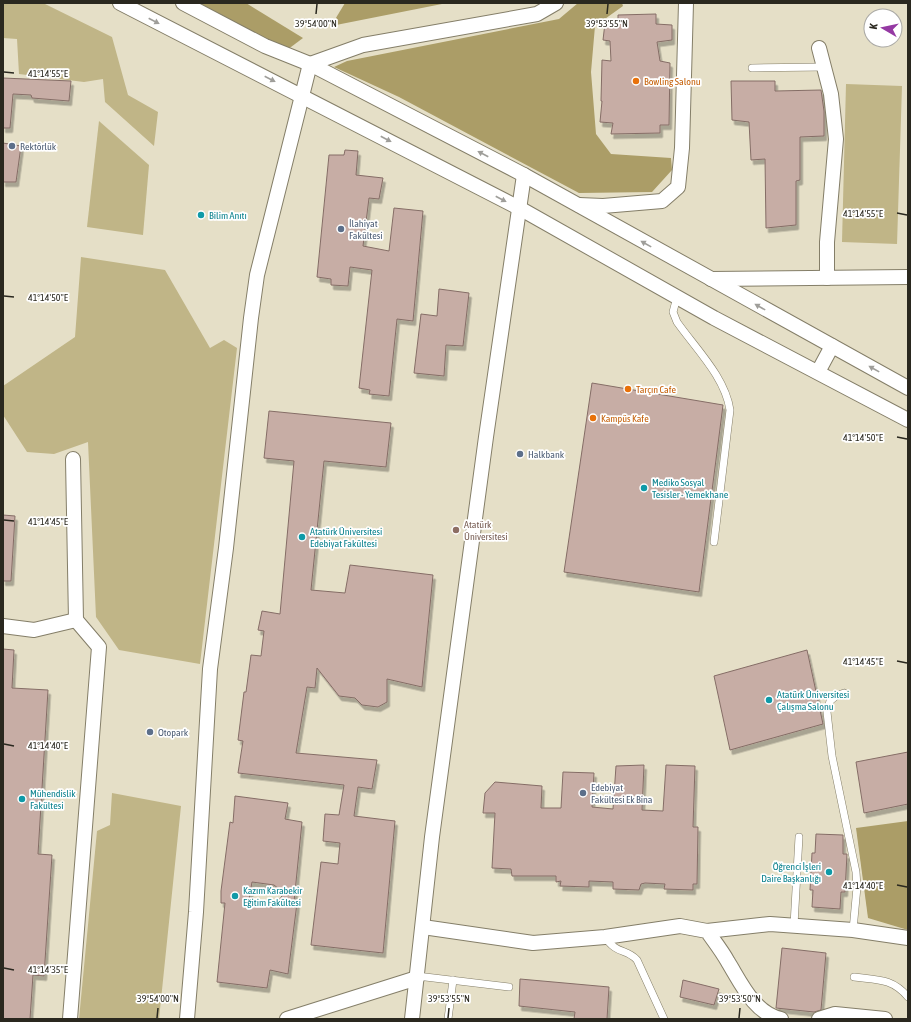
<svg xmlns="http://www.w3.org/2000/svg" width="911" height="1022" viewBox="0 0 911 1022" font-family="'Asap Condensed',sans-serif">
	<defs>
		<filter id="shadow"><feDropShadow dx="2.5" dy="4.5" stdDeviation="0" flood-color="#0004"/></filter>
	</defs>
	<rect width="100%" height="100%" fill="#e5dfc7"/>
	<g fill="#c0b587">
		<polygon points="3,3 43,3 112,37 128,95 158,112 154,146 105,102 103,79 84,82 19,74 17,39 3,38"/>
		<polygon points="846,84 902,86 897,244 842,242"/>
		<polygon points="99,121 149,165 143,235 87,227"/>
		<polygon points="81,257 165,270 210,348 224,340 237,348 200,664 119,650 96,617 88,442 54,454 27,452 3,415 3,386 75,337"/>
		<polygon points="112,793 181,806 159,1019 79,1019 97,831 110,825"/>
	</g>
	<g fill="#ab9d67">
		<polygon points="199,3 246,3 303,38 287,50"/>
		<polygon points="345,3 447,3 331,26"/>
		<polygon points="578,3 622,3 623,6 595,26 591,72 596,134 611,154 671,158 672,170 652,192 579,193 399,97 334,67 347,61 559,19"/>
		<polygon points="908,821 908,930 868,918 856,828"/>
	</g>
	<g fill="#c7ada5" stroke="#856d66" fill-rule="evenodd" filter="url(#shadow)">
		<polygon points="656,14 656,24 672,25 672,40 657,42 660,61 670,63 669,125 660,125 660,133 611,134 613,123 600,122 602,101 601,101 602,60 611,61 610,41 603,40 605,23 618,23 618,15"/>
		<polygon points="3,78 71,81 69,101 32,98 31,95 13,94 10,128 3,128"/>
		<polygon points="731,81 775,81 775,91 821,90 824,111 824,136 800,137 800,180 796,181 796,225 766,228 765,159 751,160 749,122 732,120"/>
		<polygon points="3,143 21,146 16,182 3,182"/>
		<polygon points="345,150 358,151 356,175 383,178 379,199 369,198 363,246 389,251 394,208 423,211 413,321 397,319 389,396 369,394 370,390 359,388 372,270 350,267 348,286 331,285 331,279 317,277 329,155 344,155"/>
		<polygon points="439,289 469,293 463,346 446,345 444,376 414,373 421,314 437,316"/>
		<polygon points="592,383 723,405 699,592 564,572"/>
		<polygon points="269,411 391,423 386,467 324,461 311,590 345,593 350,565 433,575 422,687 387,679 387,702 378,707 362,705 355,698 339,696 317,668 315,688 307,687 296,753 377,760 372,789 358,787 354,816 395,821 383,953 311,945 321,862 338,864 340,843 323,841 325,814 339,815 344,785 238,773 243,741 238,740 244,692 246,692 251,655 261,656 264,631 258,630 262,611 280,614 294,461 264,458"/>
		<polygon points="3,515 15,516 11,581 3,581"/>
		<polygon points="3,649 14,650 12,688 48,690 38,854 52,855 44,976 33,975 30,1019 3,1019"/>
		<polygon points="807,650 823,724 730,750 714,676"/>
		<polygon points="908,752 908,804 864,813 856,762"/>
		<polygon points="644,765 642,810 663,811 666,765 695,766 693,827 698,827 697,884 693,884 693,890 664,889 665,884 645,883 641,884 639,890 613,889 613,882 589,881 589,887 560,886 561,881 556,882 556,876 512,876 511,869 492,868 495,813 483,813 485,793 495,782 542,786 541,808 561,808 563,772 594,773 592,807 613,809 616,766"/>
		<path d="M235,796L288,803L285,819L302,822L294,902L297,903L288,974L270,970L267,988L217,982L225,903H221V891L230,822L233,823ZM252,882L274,885L284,893L274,907L248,905Z"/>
		<polygon points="816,834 843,835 843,854 847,854 845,892 841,892 840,909 812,907 813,890 810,890 812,853 815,853"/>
		<polygon points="782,948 826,953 821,1010 814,1012 776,1008"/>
		<polygon points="520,979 609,987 607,1019 574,1019 575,1012 519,1006"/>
		<polygon points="683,980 719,989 714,1005 680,997"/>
	</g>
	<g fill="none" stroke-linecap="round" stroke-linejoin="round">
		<g stroke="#847e68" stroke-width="8">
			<g id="service">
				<polyline points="752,68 824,67"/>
				<path d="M677,297L673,312L677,322C696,349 725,377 730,410L714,542"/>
				<polyline points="844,693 836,696 830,701 827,712 832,756 856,872 857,887 853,930"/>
				<polyline points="794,925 799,837"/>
				<path d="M605,937C617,955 626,948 637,960L664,1019"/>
				<polyline points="417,976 509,987"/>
				<path d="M854,977C877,980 892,978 908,997"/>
				<polyline points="448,1019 453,980"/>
			</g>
		</g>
		<g stroke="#847e68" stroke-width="16">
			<g id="minor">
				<polyline points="120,3 521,209 714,318 908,420"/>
				<polyline points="183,3 265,46 310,64 524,175 908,388"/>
				<polyline points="819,48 831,94 836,139 827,242 827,278"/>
				<polyline points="579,205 603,206 662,201 678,187 682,148 686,3"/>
				<polyline points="711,279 908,277"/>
				<polyline points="818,372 832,346"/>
				<polyline points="3,626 34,630 76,620"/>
				<path d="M423,927L533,943L605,937L680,926L707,931C714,941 722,951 728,962C741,983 754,1013 781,1019"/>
				<polyline points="707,931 770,924 853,930 908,938"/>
				<polyline points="70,1019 99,647 76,620 73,459"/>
				<polyline points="187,1019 196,912 210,669 226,548 251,318 257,275 310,64 363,45 537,14 556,3"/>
				<polyline points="287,1019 417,978"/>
				<polyline points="412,1019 432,837 486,437 524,175"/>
				<polyline points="819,1019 835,1014 885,1019"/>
			</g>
		</g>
		<use href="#service" stroke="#fff" stroke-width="7"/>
		<use href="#minor" stroke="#fff" stroke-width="14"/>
	</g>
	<defs><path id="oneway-solid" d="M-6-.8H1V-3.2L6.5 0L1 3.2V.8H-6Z"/></defs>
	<g fill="#9f9e9a">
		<use href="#oneway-solid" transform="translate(154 21) rotate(27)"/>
		<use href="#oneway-solid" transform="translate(270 79) rotate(27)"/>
		<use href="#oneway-solid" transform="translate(386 139) rotate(28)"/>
		<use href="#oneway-solid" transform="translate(483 154) rotate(-152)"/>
		<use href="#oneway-solid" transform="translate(501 199) rotate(28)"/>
		<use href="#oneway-solid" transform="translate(646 244) rotate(-151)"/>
		<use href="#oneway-solid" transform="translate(760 307) rotate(-151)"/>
		<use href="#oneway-solid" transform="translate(874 369) rotate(-151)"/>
	</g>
	<path fill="none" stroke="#2a281f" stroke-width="1.5" d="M316,14L317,4M607,14L608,4M4,72L14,73M897,213L907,215M4,296L14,297M897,437L907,439M4,520L14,521M897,661L907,663M4,744L14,746M897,885L907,887M4,968L14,970M157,1018L158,1008M448,1018L449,1008M739,1018L740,1008"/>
	<g fill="#e8710a" stroke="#fff" stroke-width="1.5">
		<circle cx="636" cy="81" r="4"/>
		<circle cx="628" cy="389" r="4"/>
		<circle cx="593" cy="418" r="4"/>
	</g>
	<g fill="#5c6f8a" stroke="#fff" stroke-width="1.5">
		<circle cx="12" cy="146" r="4"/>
		<circle cx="341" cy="229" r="4"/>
		<circle cx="520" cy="454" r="4"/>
		<circle cx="150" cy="732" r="4"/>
		<circle cx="583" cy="793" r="4"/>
	</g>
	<g fill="#0f9aa8" stroke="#fff" stroke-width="1.5">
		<circle cx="201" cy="215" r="4"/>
		<circle cx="644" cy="488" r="4"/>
		<circle cx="302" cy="537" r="4"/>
		<circle cx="769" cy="700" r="4"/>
		<circle cx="22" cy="799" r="4"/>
		<circle cx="829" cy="872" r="4"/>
		<circle cx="235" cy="896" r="4"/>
	</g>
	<circle fill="#8d6e63" stroke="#fff" stroke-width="1.5" cx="456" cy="530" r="4"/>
	<g text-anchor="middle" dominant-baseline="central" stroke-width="3.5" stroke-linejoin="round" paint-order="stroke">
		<g font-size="10" fill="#c56008" stroke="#fff" text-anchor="start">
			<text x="644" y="81">Bowling Salonu</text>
			<text x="636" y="389">Tarçın Cafe</text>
			<text x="601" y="418">Kampüs Kafe</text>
		</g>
		<g font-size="10" fill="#4e5e75" stroke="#fff" text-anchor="start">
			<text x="20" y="146">Rektörlük</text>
			<text x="349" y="223">İlahiyat<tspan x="349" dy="12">Fakültesi</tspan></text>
			<text x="528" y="454">Halkbank</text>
			<text x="158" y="732">Otopark</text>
			<text x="591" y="787">Edebiyat<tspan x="591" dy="12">Fakültesi Ek Bina</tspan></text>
		</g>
		<g font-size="10" fill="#0d838f" stroke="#fff" text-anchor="start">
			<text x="209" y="215">Bilim Anıtı</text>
			<text x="652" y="482">Mediko Sosyal<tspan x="652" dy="12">Tesisler - Yemekhane</tspan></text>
			<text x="310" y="531">Atatürk Üniversitesi<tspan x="310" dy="12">Edebiyat Fakültesi</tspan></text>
			<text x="777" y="694">Atatürk Üniversitesi<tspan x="777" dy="12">Çalışma Salonu</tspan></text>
			<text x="30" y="793">Mühendislik<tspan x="30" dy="12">Fakültesi</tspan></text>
			<text x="821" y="866" text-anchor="end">Öğrenci İşleri<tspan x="821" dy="12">Daire Başkanlığı</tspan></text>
			<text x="243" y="890">Kazım Karabekir<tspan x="243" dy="12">Eğitim Fakültesi</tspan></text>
		</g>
		<g font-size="10" fill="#785e54" stroke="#fff" text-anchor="start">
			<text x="464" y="524">Atatürk<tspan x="464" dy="12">Üniversitesi</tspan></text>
		</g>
	</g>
	<g font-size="10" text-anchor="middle" fill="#2a281f" stroke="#fff" stroke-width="3.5" stroke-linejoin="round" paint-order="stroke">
		<text x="316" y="27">39°54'00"N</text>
		<text x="607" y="27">39°53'55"N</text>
		<text x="48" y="77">41°14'55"E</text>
		<text x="863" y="217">41°14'55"E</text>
		<text x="48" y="301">41°14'50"E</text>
		<text x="863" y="441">41°14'50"E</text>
		<text x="48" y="525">41°14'45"E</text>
		<text x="863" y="665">41°14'45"E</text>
		<text x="48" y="749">41°14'40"E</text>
		<text x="863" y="889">41°14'40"E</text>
		<text x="48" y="973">41°14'35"E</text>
		<text x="158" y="1002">39°54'00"N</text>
		<text x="449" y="1002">39°53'55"N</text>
		<text x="740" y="1002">39°53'50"N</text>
	</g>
	<rect width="911" height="1022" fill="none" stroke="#2a281f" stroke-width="8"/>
	<g transform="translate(883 28) rotate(279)"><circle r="19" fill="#ffffff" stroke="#aaa9a5"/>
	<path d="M0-3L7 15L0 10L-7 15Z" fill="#9539a3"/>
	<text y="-6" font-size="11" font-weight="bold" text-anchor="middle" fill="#2a281f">K</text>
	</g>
</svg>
